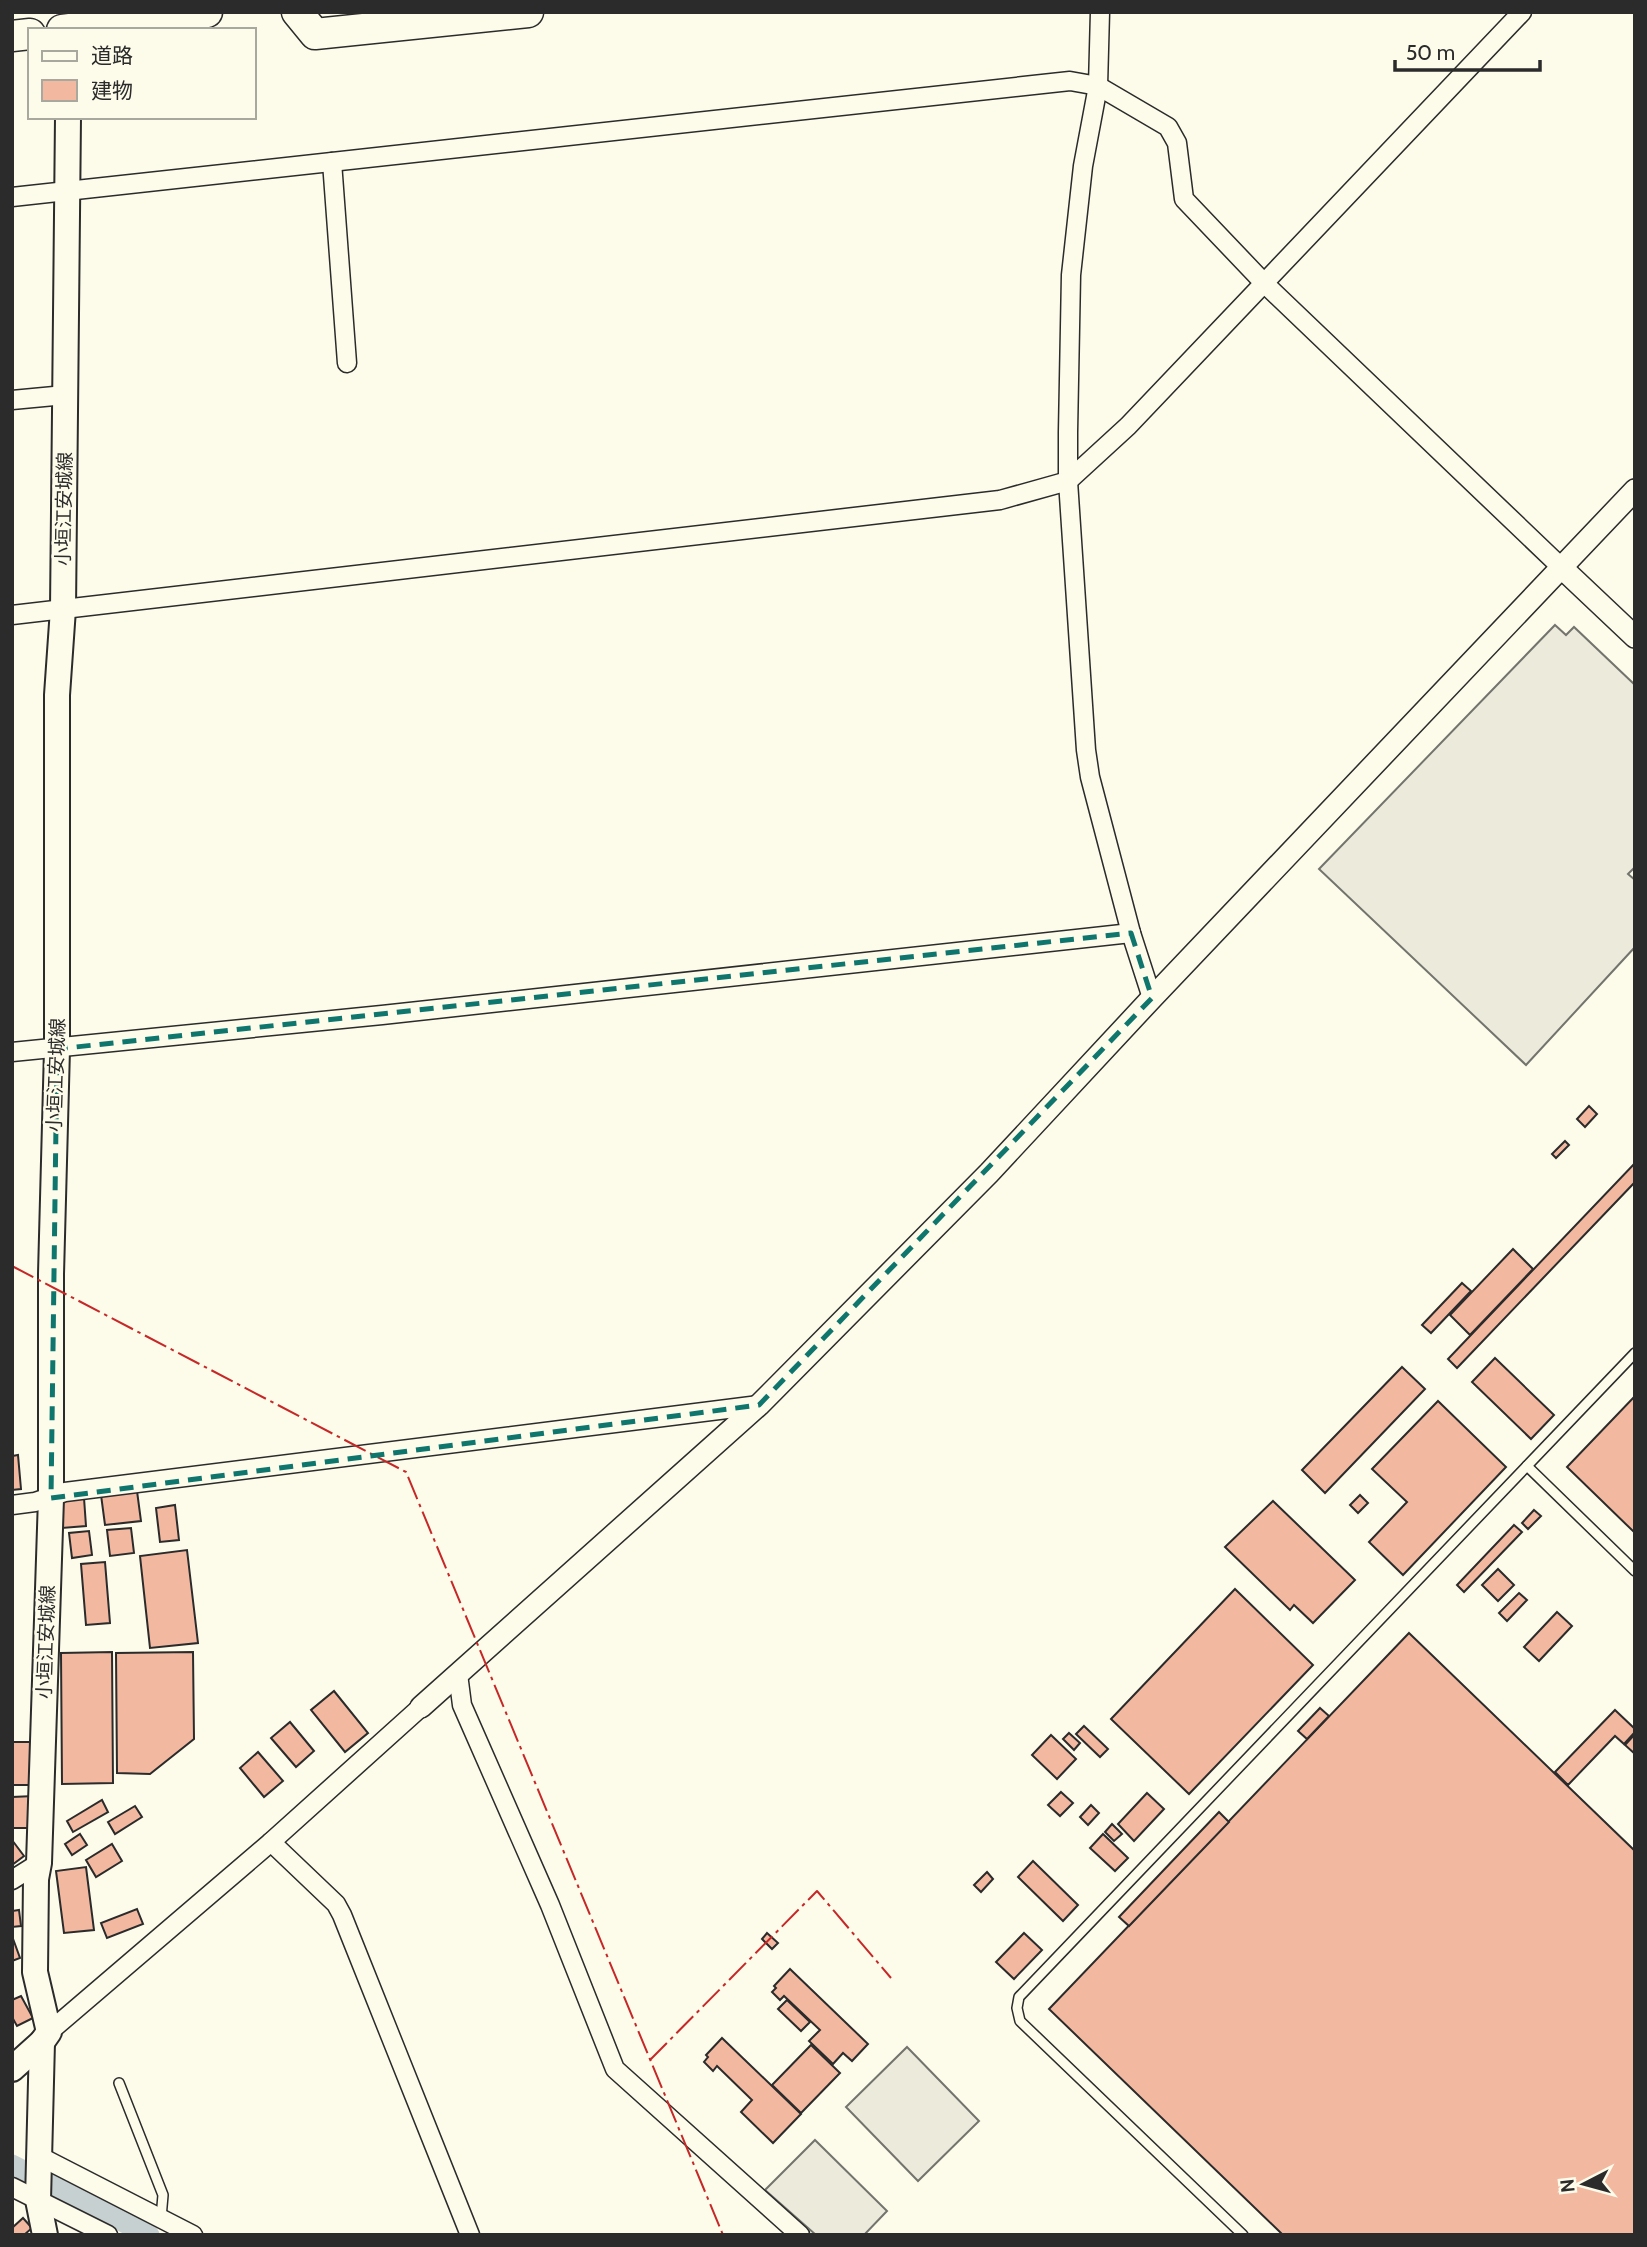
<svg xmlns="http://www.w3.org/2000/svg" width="1647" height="2247" viewBox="0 0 1647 2247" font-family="Cabin,'Noto Sans JP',sans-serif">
	<rect width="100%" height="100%" fill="#fdfbea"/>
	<g fill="#eceadb" stroke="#74746e" stroke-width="2">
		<polygon points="1555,625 1566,635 1574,627 1635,685 1635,867 1628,874 1635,880 1635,947 1526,1065 1319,869"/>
		<polygon points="907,2047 979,2121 918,2181 846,2107"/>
		<polygon points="815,2140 887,2211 864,2235 816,2235 765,2190"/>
	</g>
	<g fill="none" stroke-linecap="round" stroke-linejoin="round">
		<polyline stroke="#c7d0d0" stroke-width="21" points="12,2165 149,2235"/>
	</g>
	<g fill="#f2b8a0" stroke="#2b2b2b" stroke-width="2">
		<polygon points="1589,1106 1597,1114 1585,1127 1577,1119"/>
		<polygon points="1565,1141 1569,1145 1556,1158 1552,1154"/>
		<polygon points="1635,1163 1635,1182 1457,1368 1448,1359"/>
		<polygon points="1513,1249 1533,1269 1470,1335 1450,1315"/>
		<polygon points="1462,1283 1471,1291 1431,1333 1422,1325"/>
		<polygon points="1495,1358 1554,1415 1531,1439 1472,1382"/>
		<polygon points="1402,1367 1425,1389 1325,1493 1302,1470"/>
		<polygon points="1635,1396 1635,1533 1567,1467"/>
		<polygon points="1438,1401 1506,1467 1403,1575 1369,1542 1407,1502 1372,1469"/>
		<polygon points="18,1455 21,1489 12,1490 12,1456"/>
		<polygon points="137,1491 141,1521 105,1525 101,1495"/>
		<polygon points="1360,1495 1368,1503 1358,1513 1350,1505"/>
		<polygon points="84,1498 86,1526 62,1528 60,1500"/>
		<polygon points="1273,1501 1355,1580 1313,1623 1294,1605 1290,1610 1225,1547"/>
		<polygon points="175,1505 179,1540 160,1542 156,1508"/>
		<polygon points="1534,1510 1541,1516 1528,1529 1522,1523"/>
		<polygon points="1514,1525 1522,1532 1464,1592 1457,1585"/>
		<polygon points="131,1528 134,1553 110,1556 107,1530"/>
		<polygon points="89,1531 92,1555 72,1558 69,1533"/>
		<polygon points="187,1550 198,1643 150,1648 140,1556"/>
		<polygon points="105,1562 110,1623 86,1625 81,1564"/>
		<polygon points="1498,1569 1514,1585 1498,1601 1482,1585"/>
		<polygon points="1235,1589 1313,1665 1189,1794 1111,1719"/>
		<polygon points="1519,1593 1527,1600 1507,1621 1499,1613"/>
		<polygon points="1557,1612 1572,1626 1539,1661 1524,1647"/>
		<polygon points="1409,1633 1635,1851 1635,2235 1283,2235 1049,2009"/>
		<polygon points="112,1652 113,1783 62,1784 61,1653"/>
		<polygon points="193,1652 194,1739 150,1774 117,1773 116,1653"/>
		<polygon points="334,1691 368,1733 345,1752 311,1710"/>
		<polygon points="1320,1708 1329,1716 1307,1739 1298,1731"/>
		<polygon points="1615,1710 1635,1729 1635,1732 1624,1744 1615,1736 1568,1785 1555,1772"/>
		<polygon points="290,1722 314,1751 296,1767 271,1738"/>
		<polygon points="1084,1726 1108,1749 1100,1757 1076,1734"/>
		<polygon points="1069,1733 1080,1743 1074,1750 1063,1739"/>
		<polygon points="1635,1734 1635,1754 1625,1745"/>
		<polygon points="1051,1735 1076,1759 1057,1779 1032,1755"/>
		<polygon points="12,1742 32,1742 33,1785 12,1785"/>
		<polygon points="258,1752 283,1781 264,1797 240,1768"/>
		<polygon points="1061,1792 1073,1803 1060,1816 1048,1805"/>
		<polygon points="1147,1793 1164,1809 1134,1841 1118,1824"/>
		<polygon points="34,1796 34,1828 12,1828 12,1797"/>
		<polygon points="102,1800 108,1812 73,1832 67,1821"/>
		<polygon points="1091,1805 1099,1813 1088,1825 1080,1817"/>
		<polygon points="135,1806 142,1817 115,1834 108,1822"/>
		<polygon points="1219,1812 1229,1822 1129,1926 1119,1917"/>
		<polygon points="1112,1824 1122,1834 1114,1841 1105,1832"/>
		<polygon points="80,1834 87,1845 72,1855 65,1844"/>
		<polygon points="1103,1834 1128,1858 1115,1871 1090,1848"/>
		<polygon points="12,1840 24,1856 12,1865"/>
		<polygon points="112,1844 122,1861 96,1877 86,1860"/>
		<polygon points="1033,1861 1078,1905 1063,1921 1018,1877"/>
		<polygon points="86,1867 94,1930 64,1933 56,1871"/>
		<polygon points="987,1872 993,1879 981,1892 974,1885"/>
		<polygon points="137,1909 143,1924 107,1938 101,1923"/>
		<polygon points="19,1910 21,1926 12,1927 12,1911"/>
		<polygon points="767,1933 778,1943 772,1949 762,1939"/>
		<polygon points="1024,1933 1042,1950 1014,1979 996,1962"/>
		<polygon points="12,1936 20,1958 12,1961"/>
		<polygon points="790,1969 868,2044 852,2061 843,2053 833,2064 809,2041 820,2030 784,1996 780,2000 772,1992 776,1988 774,1986"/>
		<polygon points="21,1996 33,2018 17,2026 12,2017 12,2000"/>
		<polygon points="787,2000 810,2022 801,2031 778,2009"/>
		<polygon points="722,2038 801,2114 773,2143 741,2112 752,2100 717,2066 713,2071 704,2062 708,2057 706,2055"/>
		<polygon points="811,2045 840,2073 801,2113 772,2085"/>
		<polygon points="23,2218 32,2228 24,2235 12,2235 12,2228"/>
	</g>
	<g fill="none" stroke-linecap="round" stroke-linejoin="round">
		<g stroke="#2b2b2b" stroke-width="12">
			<g id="service">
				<polyline points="1527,1466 1635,1571"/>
				<polyline points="119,2083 163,2195 161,2218"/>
				<polyline points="1243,2235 1020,2021 1017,2008 1019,1997 1635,1353"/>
			</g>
		</g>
		<g stroke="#2b2b2b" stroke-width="21">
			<g id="minor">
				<polyline points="1100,12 1098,86 1083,166 1071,275 1068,432 1068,481 1086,750 1090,777 1131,933 1152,998"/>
				<polyline points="332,162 347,363"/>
				<polyline points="12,197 1070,81 1098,86 1168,127 1177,143 1184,199 1265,284 1562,568"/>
				<polyline points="12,400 65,395"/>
				<polyline points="12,615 1000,500 1068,481 1128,426 1522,12"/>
				<polyline points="12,1052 382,1015 1131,933"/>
				<polyline points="12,1505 35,1502 65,1492 759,1405"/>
				<polyline points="458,1674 462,1705 550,1905 615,2069 800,2235"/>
				<polyline points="271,1842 336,1904 342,1915 470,2235"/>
				<polyline points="12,1880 39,1863"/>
				<polyline points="49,2032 271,1842 421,1707"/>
				<polyline points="41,2157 193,2235"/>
				<polyline points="12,2187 108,2235"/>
			</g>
		</g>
		<g stroke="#2b2b2b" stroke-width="24">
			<g id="tertiary">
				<polyline points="1562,568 1635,637"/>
				<polyline points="421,1707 759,1405 989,1173 1152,998 1635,490"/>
			</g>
		</g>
		<g stroke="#2b2b2b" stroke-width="28">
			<g id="secondary">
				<polyline points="42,2042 38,2200 45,2235"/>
				<polyline points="12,2069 42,2042 49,2032 35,1972 36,1879 39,1863 51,1498 51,1274 57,1049 57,695 63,609 68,117"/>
			</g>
		</g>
		<g stroke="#2b2b2b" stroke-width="33">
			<g id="trunk">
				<polyline points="297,12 315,34 528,12"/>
				<polyline points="62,30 207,12"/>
				<polyline points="12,36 30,34"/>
			</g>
		</g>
		<use href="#service" stroke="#fdfbea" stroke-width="9"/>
		<use href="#minor" stroke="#fdfbea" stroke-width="18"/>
		<use href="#tertiary" stroke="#fdfbea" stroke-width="21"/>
		<use href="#secondary" stroke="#fdfbea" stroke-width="24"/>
		<use href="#trunk" stroke="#fdfbea" stroke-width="30"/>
		<g stroke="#c62828" stroke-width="2" stroke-dasharray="24 5 3.5 5" stroke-linecap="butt">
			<polyline points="12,1266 406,1472 723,2235"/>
			<polyline points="650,2060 817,1891 891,1978"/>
		</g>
	</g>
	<path fill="none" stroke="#0f766e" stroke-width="5" stroke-dasharray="14 9" stroke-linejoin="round" d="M1131,933L1152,998L759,1405L51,1498L57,1049Z"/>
	<g text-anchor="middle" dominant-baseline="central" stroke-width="5" stroke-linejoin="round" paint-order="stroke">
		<g font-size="19" fill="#2b2b2b" stroke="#fdfbea">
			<text transform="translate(64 509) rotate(-89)">小垣江安城線</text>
			<text transform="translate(56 1075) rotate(-88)">小垣江安城線</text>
			<text transform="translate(46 1642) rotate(-88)">小垣江安城線</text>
		</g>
	</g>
	<rect width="1647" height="2247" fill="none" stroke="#2b2b2b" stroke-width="28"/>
	<rect x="28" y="28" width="228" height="91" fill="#fdfbea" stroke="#a9a89e" stroke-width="2"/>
	<rect x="42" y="51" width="35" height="10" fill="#fdfbea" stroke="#a9a89e" stroke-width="2"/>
	<text x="91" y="63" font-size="21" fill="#2b2b2b">道路</text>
	<rect x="42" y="80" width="35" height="21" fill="#f2b8a0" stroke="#a9a89e" stroke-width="2"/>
	<text x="91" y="98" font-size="21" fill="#2b2b2b">建物</text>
	<g transform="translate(1584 2184) rotate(264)" stroke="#fdfbea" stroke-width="5" paint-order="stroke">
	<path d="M0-5L12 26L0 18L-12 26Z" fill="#2b2b2b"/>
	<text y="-10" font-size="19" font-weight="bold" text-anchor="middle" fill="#2b2b2b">N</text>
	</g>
	<path d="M1395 60v10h145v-10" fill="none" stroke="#2b2b2b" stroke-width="3.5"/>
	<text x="1406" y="60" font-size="21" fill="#2b2b2b" stroke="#fdfbea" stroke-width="5" paint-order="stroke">50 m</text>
</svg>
